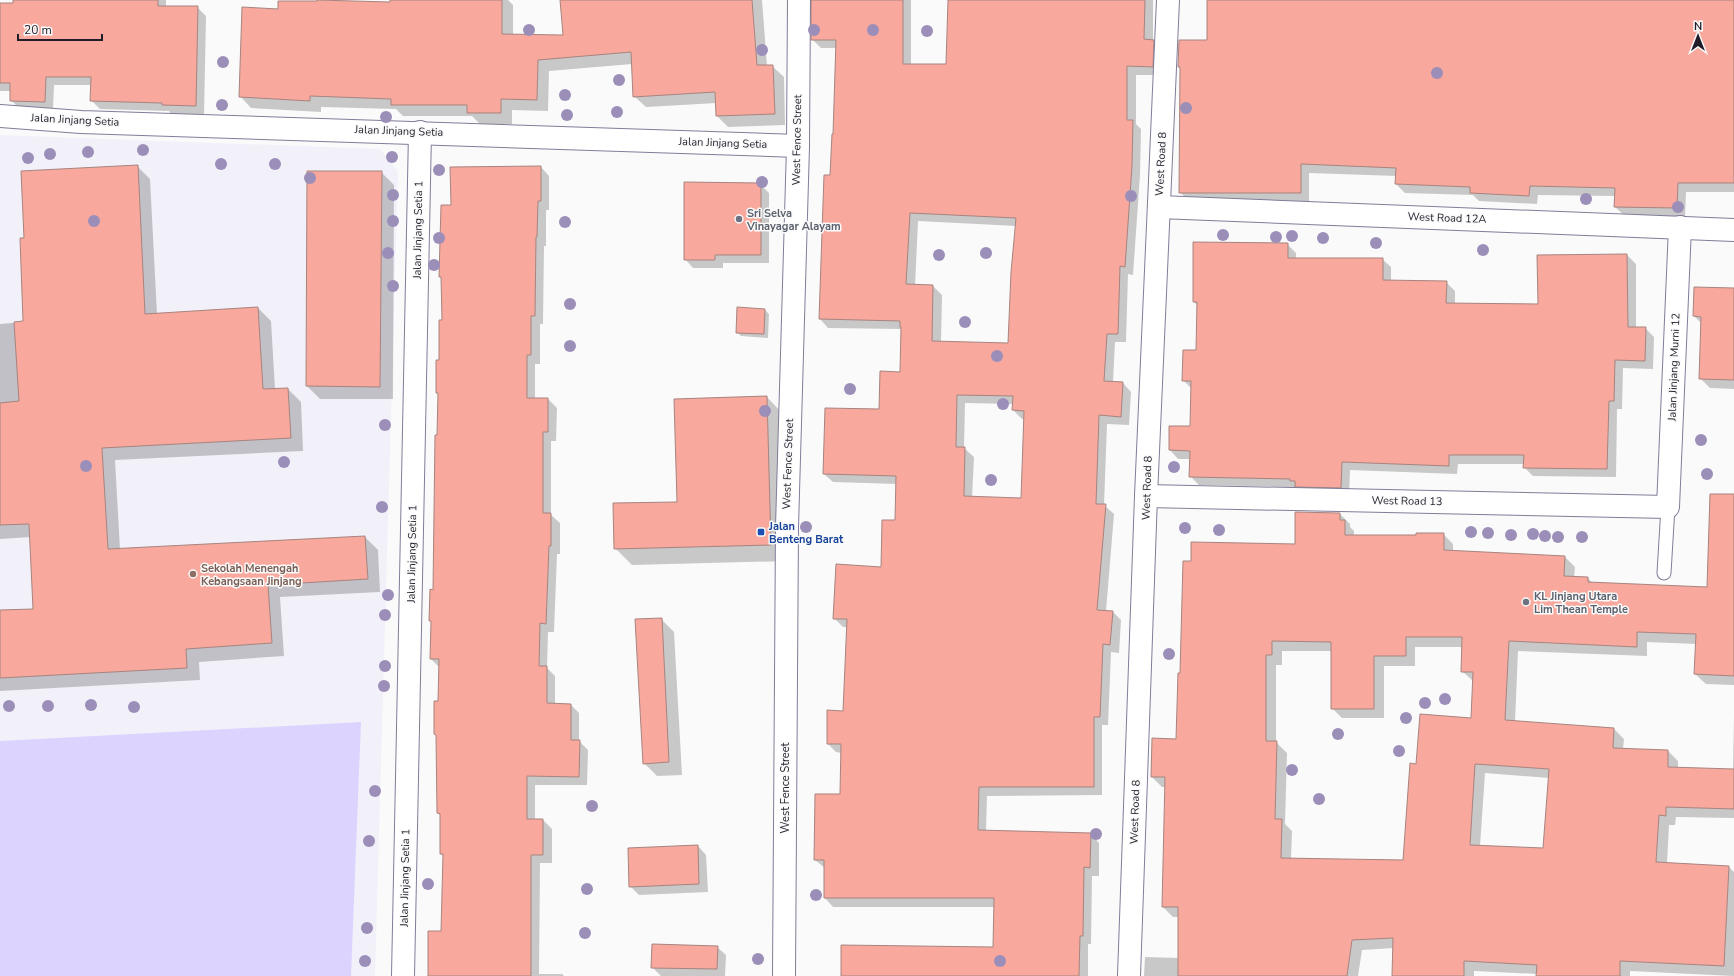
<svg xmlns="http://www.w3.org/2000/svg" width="1734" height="976" viewBox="0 0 1734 976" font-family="'Nunito Sans',sans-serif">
	<rect width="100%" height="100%" fill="#fafafa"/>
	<polygon fill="#f2f1f9" points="0,135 380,149 398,171 375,976 0,976"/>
	<polygon fill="#dcd3ff" points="361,722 351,976 0,976 0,741"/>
	<g fill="#0003" fill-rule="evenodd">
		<polygon points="14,0 166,0 166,7 197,7 206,16 204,115 171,114 169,111 100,109 91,100 91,85 54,85 53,110 20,109 11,100 11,91 0,91 0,4 14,4"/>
		<polygon points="391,0 508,0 513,5 513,35 564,36 561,0 762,0 767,66 772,66 784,77 785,125 728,127 717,116 717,103 646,107 634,96 632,64 549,71 548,111 512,110 512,124 480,124 472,116 403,116 396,109 321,107 321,112 251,108 240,96 279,10 391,3"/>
		<path d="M812,0H911V65L947,66L949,0H1153V40L1162,49L1161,75H1136V124L1141,129L1140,175L1133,275L1128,274L1126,342H1115L1113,382L1123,383L1131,392L1129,425L1107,424L1104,505L1114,514L1106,611L1113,612L1121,620L1119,653L1111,652L1108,725H1102V795L987,796L986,831L1091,834L1099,843V876H1092L1091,944H1088V976H841L994,948L995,907H833L825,898V868L815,860L841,795L842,753L836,752L828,744L844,712L847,627H843L834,618L882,568L896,521L897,484L833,482L824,474L880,410L901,373L902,329L828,328L820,319L821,260H823L834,135L836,48H821L812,39ZM918,221L1017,226L1009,344L941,342L942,295L933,286H915ZM965,403L1013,404V410L1022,419H1025L1022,499L972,498L974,457L964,448Z"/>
		<polygon points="1208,0 1734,0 1734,192 1686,192 1685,217 1624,215 1615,207 1616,196 1538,195 1537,204 1479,201 1473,195 1405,193 1396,184 1397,176 1309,173 1309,201 1189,201 1180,192 1181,69 1179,67 1208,41"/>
		<polygon points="137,166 150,179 157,314 258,308 271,321 275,389 288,389 301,402 303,451 115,460 120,549 365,537 378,550 380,592 280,597 284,656 199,662 200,680 0,691 0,611 34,610 31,537 0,539 0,324 24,322 25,239"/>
		<polygon points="541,167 549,176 549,210 546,210 546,246 544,246 543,324 540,324 540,364 535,364 535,399 548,399 557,408 556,441 551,441 551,515 560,523 560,554 557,554 554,632 548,632 547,668 555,676 555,704 571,705 579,713 579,741 588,750 587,785 535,785 535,820 543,820 552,829 552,863 540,863 539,974 562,974 564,976 428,976 442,932 444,857 441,854 441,816 438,813 437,736 435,734 439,702 440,668 431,659 432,622 430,620 434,591 439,395 437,393 443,321 442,279 440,277 452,206"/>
		<polygon points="381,172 394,185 393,399 320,399 307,386"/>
		<polygon points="760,184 769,193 769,263 723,263 723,268 693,268 685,259"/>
		<polygon points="1287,244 1296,253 1296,259 1382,259 1391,267 1391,281 1446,282 1455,291 1455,304 1539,305 1538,256 1627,255 1636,264 1636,328 1645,328 1654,337 1653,369 1623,368 1622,409 1617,409 1616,477 1533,476 1524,467 1524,464 1458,464 1457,474 1350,470 1349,496 1305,495 1297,487 1199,485 1190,476 1190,459 1178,459 1170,450 1191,427 1192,389 1183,380 1197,351 1198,306 1194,302"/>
		<polygon points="1734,289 1734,389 1710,388 1700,378 1702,324 1694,316"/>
		<polygon points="765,310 769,314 768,338 741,336 737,332"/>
		<polygon points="767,397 783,414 787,561 632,565 615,548 678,503"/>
		<path d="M1734,495V685L1706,684L1695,674L1697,644L1647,642V656L1518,651L1515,722L1614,729L1624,739L1623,749L1668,751L1678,761V768L1733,770L1734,716V818L1676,817L1675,825H1669L1667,863L1729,867L1734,872V976L1630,971V976H1537L1538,974L1474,971V976H1393L1394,948L1362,950L1358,976H1144L1145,957L1179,958V917H1173L1163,907L1166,787H1162L1152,777L1177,740L1181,674L1192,562L1296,545L1340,514L1350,524V527L1354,531V536H1417L1443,534L1453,544V552L1565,557L1575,567L1574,578H1588L1592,583L1708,588ZM1415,647H1463L1462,671L1473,681L1472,719L1417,765L1404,861L1291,859L1292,831L1285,824L1287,753L1276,742V665H1282V651H1332V708L1342,718H1384V666H1415ZM1485,773L1549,778L1544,849L1480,846Z"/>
		<polygon points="661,619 674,632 682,775 657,776 644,763"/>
		<polygon points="698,846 706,855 708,892 639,895 630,886"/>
		<polygon points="717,947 726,955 725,976 661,976 652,967"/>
	</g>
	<g fill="#f8a89d" stroke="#a7847f" fill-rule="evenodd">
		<polygon points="13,0 158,0 158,6 198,6 196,106 162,105 162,103 90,101 91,77 46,77 45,102 10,101 10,83 0,83 0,3 13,3"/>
		<polygon points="317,0 390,2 390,0 502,0 502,34 563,35 560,0 752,0 757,65 773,65 775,114 716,116 715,92 633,97 631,52 538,60 537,100 501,99 501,113 467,113 467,105 391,105 391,99 310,96 310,101 239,97 242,7 278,9 278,1 317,1"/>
		<path d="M811,0H903V64H946L948,0H1145L1144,39L1154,40L1153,67L1127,66V120H1133L1132,166L1125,267L1120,266L1118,334H1107L1104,381L1123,382L1121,417L1099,415L1096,504H1106L1097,610L1113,611L1110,645L1103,644L1100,717H1094V787H979L978,830L1091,833L1090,868L1084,867L1083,936H1080L1079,976H841V945L993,947L994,898H824V860H814L815,794H840L841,744H827V710L843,711L847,619H833L836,564L881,567L882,520H895L896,476L823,474L825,408L879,409L880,371L900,372L901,327H900V321L819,319L824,175H830L832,134H833L836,40H811ZM910,213L1016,218L1011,272L1008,343L932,341L933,285L906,284ZM957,395L1013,396L1012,410L1024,411L1021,498L964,496L965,447H956Z"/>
		<polygon points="1207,0 1734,0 1734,183 1678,183 1677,208 1614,207 1615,188 1530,186 1529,196 1470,193 1470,187 1395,184 1396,168 1301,164 1301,193 1179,193 1180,67 1178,67 1179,40 1207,40"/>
		<polygon points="138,165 145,314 258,307 263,389 288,388 291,438 102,448 108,549 365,536 368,579 268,585 272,643 186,649 187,668 0,678 0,610 33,609 29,524 0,525 0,403 19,401 14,322 23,321 20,238 24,238 21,171"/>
		<polygon points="541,166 541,201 538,201 537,237 536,237 535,316 531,316 531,355 527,355 527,398 548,398 548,432 543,432 543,513 551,513 551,546 549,546 546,624 540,623 539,666 547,666 547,703 571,704 571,740 580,740 579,777 527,776 527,819 543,819 543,855 531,855 531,976 428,976 428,931 441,931 443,854 440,854 440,814 437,813 436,735 434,734 434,701 438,701 439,659 430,659 431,621 429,621 430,589 433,590 435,435 437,435 438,393 436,393 436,360 439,360 439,320 442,320 441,277 439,277 441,205 451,205 450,167"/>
		<polygon points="307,171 382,171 380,387 306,386"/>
		<polygon points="684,182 761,183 761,255 715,255 715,260 684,260"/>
		<polygon points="1193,242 1288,243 1288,258 1383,258 1383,280 1447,281 1446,303 1538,304 1537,255 1627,254 1628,327 1646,327 1645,361 1615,360 1614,401 1609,401 1607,469 1523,468 1524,455 1449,455 1449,466 1342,462 1341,488 1295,487 1295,481 1290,481 1290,479 1189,477 1190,451 1169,450 1169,426 1190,426 1191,381 1182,381 1183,350 1196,350 1197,302 1193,302"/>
		<polygon points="1694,287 1734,288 1734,380 1699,379 1701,317 1693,316"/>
		<polygon points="737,307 765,309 764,334 736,333"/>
		<polygon points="767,396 771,545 614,549 613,503 677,502 674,399"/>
		<path d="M1710,494H1734V676L1694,674L1696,634L1637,632V647L1509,641L1505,720L1614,728L1613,748L1668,750V767L1734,769V809L1666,807V816L1659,815L1656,862L1729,866L1724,966L1620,961V976H1536L1537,965L1464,961V976H1392L1393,938L1352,940L1347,976H1178V907H1162L1165,777H1151L1152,738L1176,739L1178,673H1180L1183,561H1191V542L1295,544V512L1340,513V520H1345V535H1416V533H1444V550L1565,556L1564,576L1588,577V582L1707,587ZM1406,637H1462L1461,672H1473L1471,718L1420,714L1416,764L1410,763L1403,860L1281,858L1282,819H1275L1277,741H1266V655H1272V641L1331,642V709H1374V656H1406ZM1475,764L1549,769L1543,848L1470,845Z"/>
		<polygon points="662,618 669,762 643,764 635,619"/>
		<polygon points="698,845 699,884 629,887 628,848"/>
		<polygon points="652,944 718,946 717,969 651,968"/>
	</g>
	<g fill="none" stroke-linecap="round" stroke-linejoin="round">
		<g stroke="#827c99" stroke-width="15">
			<polyline id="service" points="1664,573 1668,507"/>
		</g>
		<g stroke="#827c99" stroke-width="24">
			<g id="minor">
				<polyline points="0,116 81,122 798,146"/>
				<polyline points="1159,207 1734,230"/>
				<polyline points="1146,496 1668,507 1680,227"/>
				<polyline points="403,976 420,132"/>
				<polyline points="784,976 787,527 798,146 799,0"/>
				<polyline points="1129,976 1146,496 1168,0"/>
			</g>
		</g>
		<use href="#service" stroke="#fff" stroke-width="13"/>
		<use href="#minor" stroke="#fff" stroke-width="22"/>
	</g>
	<g fill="#9b8eb9">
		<circle cx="529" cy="30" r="6"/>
		<circle cx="814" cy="30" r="6"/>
		<circle cx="873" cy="30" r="6"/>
		<circle cx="927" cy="31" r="6"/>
		<circle cx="762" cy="50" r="6"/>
		<circle cx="223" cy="62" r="6"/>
		<circle cx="1437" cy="73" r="6"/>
		<circle cx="619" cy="80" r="6"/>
		<circle cx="565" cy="95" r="6"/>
		<circle cx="222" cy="105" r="6"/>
		<circle cx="1186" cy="108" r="6"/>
		<circle cx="617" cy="112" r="6"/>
		<circle cx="567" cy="115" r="6"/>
		<circle cx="386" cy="117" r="6"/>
		<circle cx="143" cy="150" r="6"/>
		<circle cx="88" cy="152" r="6"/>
		<circle cx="50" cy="154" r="6"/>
		<circle cx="392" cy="157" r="6"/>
		<circle cx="28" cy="158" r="6"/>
		<circle cx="221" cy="164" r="6"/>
		<circle cx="275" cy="164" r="6"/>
		<circle cx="439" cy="170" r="6"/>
		<circle cx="310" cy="178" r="6"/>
		<circle cx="762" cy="182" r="6"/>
		<circle cx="393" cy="195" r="6"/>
		<circle cx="1131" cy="196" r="6"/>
		<circle cx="1586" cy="199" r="6"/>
		<circle cx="1678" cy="207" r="6"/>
		<circle cx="94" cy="221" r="6"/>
		<circle cx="393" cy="221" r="6"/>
		<circle cx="565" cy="222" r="6"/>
		<circle cx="1223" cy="235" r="6"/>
		<circle cx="1292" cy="236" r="6"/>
		<circle cx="1276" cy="237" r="6"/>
		<circle cx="439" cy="238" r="6"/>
		<circle cx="1323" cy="238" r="6"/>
		<circle cx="1376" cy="243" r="6"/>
		<circle cx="1483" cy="250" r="6"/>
		<circle cx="388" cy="253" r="6"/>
		<circle cx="986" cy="253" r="6"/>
		<circle cx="939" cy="255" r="6"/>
		<circle cx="434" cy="265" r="6"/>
		<circle cx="393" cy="286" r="6"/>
		<circle cx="570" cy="304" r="6"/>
		<circle cx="965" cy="322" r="6"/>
		<circle cx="570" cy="346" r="6"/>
		<circle cx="997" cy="356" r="6"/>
		<circle cx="850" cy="389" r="6"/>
		<circle cx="1003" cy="404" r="6"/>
		<circle cx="765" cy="411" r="6"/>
		<circle cx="385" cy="425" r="6"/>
		<circle cx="1701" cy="440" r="6"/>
		<circle cx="284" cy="462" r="6"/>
		<circle cx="86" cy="466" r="6"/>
		<circle cx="1174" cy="467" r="6"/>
		<circle cx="1707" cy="474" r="6"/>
		<circle cx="991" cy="480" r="6"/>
		<circle cx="382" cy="507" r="6"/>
		<circle cx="806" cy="527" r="6"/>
		<circle cx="1185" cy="528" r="6"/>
		<circle cx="1219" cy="530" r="6"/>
		<circle cx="1471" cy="532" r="6"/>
		<circle cx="1488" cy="533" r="6"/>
		<circle cx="1533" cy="534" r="6"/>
		<circle cx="1511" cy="535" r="6"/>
		<circle cx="1545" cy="536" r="6"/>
		<circle cx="1558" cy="537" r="6"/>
		<circle cx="1582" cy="537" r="6"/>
		<circle cx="388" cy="595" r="6"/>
		<circle cx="385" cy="615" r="6"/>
		<circle cx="1169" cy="654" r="6"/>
		<circle cx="385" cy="666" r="6"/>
		<circle cx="384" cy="686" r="6"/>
		<circle cx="1445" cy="699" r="6"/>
		<circle cx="1425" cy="703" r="6"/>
		<circle cx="91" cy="705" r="6"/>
		<circle cx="9" cy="706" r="6"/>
		<circle cx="48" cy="706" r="6"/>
		<circle cx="134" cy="707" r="6"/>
		<circle cx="1406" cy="718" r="6"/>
		<circle cx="1338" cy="734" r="6"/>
		<circle cx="1399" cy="751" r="6"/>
		<circle cx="1292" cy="770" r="6"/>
		<circle cx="375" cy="791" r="6"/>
		<circle cx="1319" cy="799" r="6"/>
		<circle cx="592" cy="806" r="6"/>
		<circle cx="1096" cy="834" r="6"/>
		<circle cx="369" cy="841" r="6"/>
		<circle cx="428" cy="884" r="6"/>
		<circle cx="587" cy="889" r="6"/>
		<circle cx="816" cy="895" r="6"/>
		<circle cx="367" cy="928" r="6"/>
		<circle cx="585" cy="933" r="6"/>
		<circle cx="758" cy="959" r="6"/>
		<circle cx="365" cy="961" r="6"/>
		<circle cx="1000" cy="961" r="6"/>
	</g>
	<g fill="#6b7280" stroke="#fafafa" stroke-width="1.5">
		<circle cx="739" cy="219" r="4"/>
		<circle cx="1526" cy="602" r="4"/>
	</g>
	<rect fill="#1a4fb4" stroke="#fafafa" stroke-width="1.5" x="757" y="528" width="8" height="8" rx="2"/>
	<circle fill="#8d6e63" stroke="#fafafa" stroke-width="1.5" cx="193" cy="574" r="4"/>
	<g text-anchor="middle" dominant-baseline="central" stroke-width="3" stroke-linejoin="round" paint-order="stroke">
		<g font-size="11" fill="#201d29" stroke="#fafafa">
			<text transform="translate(75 120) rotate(3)">Jalan Jinjang Setia</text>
			<text transform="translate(399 131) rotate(2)">Jalan Jinjang Setia</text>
			<text transform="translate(797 140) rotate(-89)">West Fence Street</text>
			<text transform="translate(723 143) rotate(2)">Jalan Jinjang Setia</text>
			<text transform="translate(1161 164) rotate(-87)">West Road 8</text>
			<text transform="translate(1447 218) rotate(2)">West Road 12A</text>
			<text transform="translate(418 230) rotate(-89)">Jalan Jinjang Setia 1</text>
			<text transform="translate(1674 367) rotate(-88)">Jalan Jinjang Murni 12</text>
			<text transform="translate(788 464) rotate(-88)">West Fence Street</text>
			<text transform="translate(1147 488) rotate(-88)">West Road 8</text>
			<text transform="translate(1407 501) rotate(1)">West Road 13</text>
			<text transform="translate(412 554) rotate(-89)">Jalan Jinjang Setia 1</text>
			<text transform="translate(785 788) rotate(-90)">West Fence Street</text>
			<text transform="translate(1135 812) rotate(-88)">West Road 8</text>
			<text transform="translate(405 878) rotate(-89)">Jalan Jinjang Setia 1</text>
		</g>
		<g font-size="11" font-weight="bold" fill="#5b616d" stroke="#fafafa" text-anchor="start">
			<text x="747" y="213">Sri Selva<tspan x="747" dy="13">Vinayagar Alayam</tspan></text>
			<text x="1534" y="596">KL Jinjang Utara<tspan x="1534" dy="13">Lim Thean Temple</tspan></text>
		</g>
		<g font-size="11" font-weight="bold" fill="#164399" stroke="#fafafa" text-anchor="start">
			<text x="769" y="526">Jalan<tspan x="769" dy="13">Benteng Barat</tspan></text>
		</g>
		<g font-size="11" font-weight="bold" fill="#785e54" stroke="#fafafa" text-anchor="start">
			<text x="201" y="568">Sekolah Menengah<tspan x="201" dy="13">Kebangsaan Jinjang</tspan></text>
		</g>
	</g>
	<g transform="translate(1698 36)" stroke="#fafafa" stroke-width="3" paint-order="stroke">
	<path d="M0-3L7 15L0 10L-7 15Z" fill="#201d29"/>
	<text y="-6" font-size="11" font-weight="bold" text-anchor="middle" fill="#201d29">N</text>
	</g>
	<path d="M18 34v6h84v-6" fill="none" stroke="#201d29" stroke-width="2"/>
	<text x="24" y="34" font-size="12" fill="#201d29" stroke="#fafafa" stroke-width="3" paint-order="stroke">20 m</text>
</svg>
